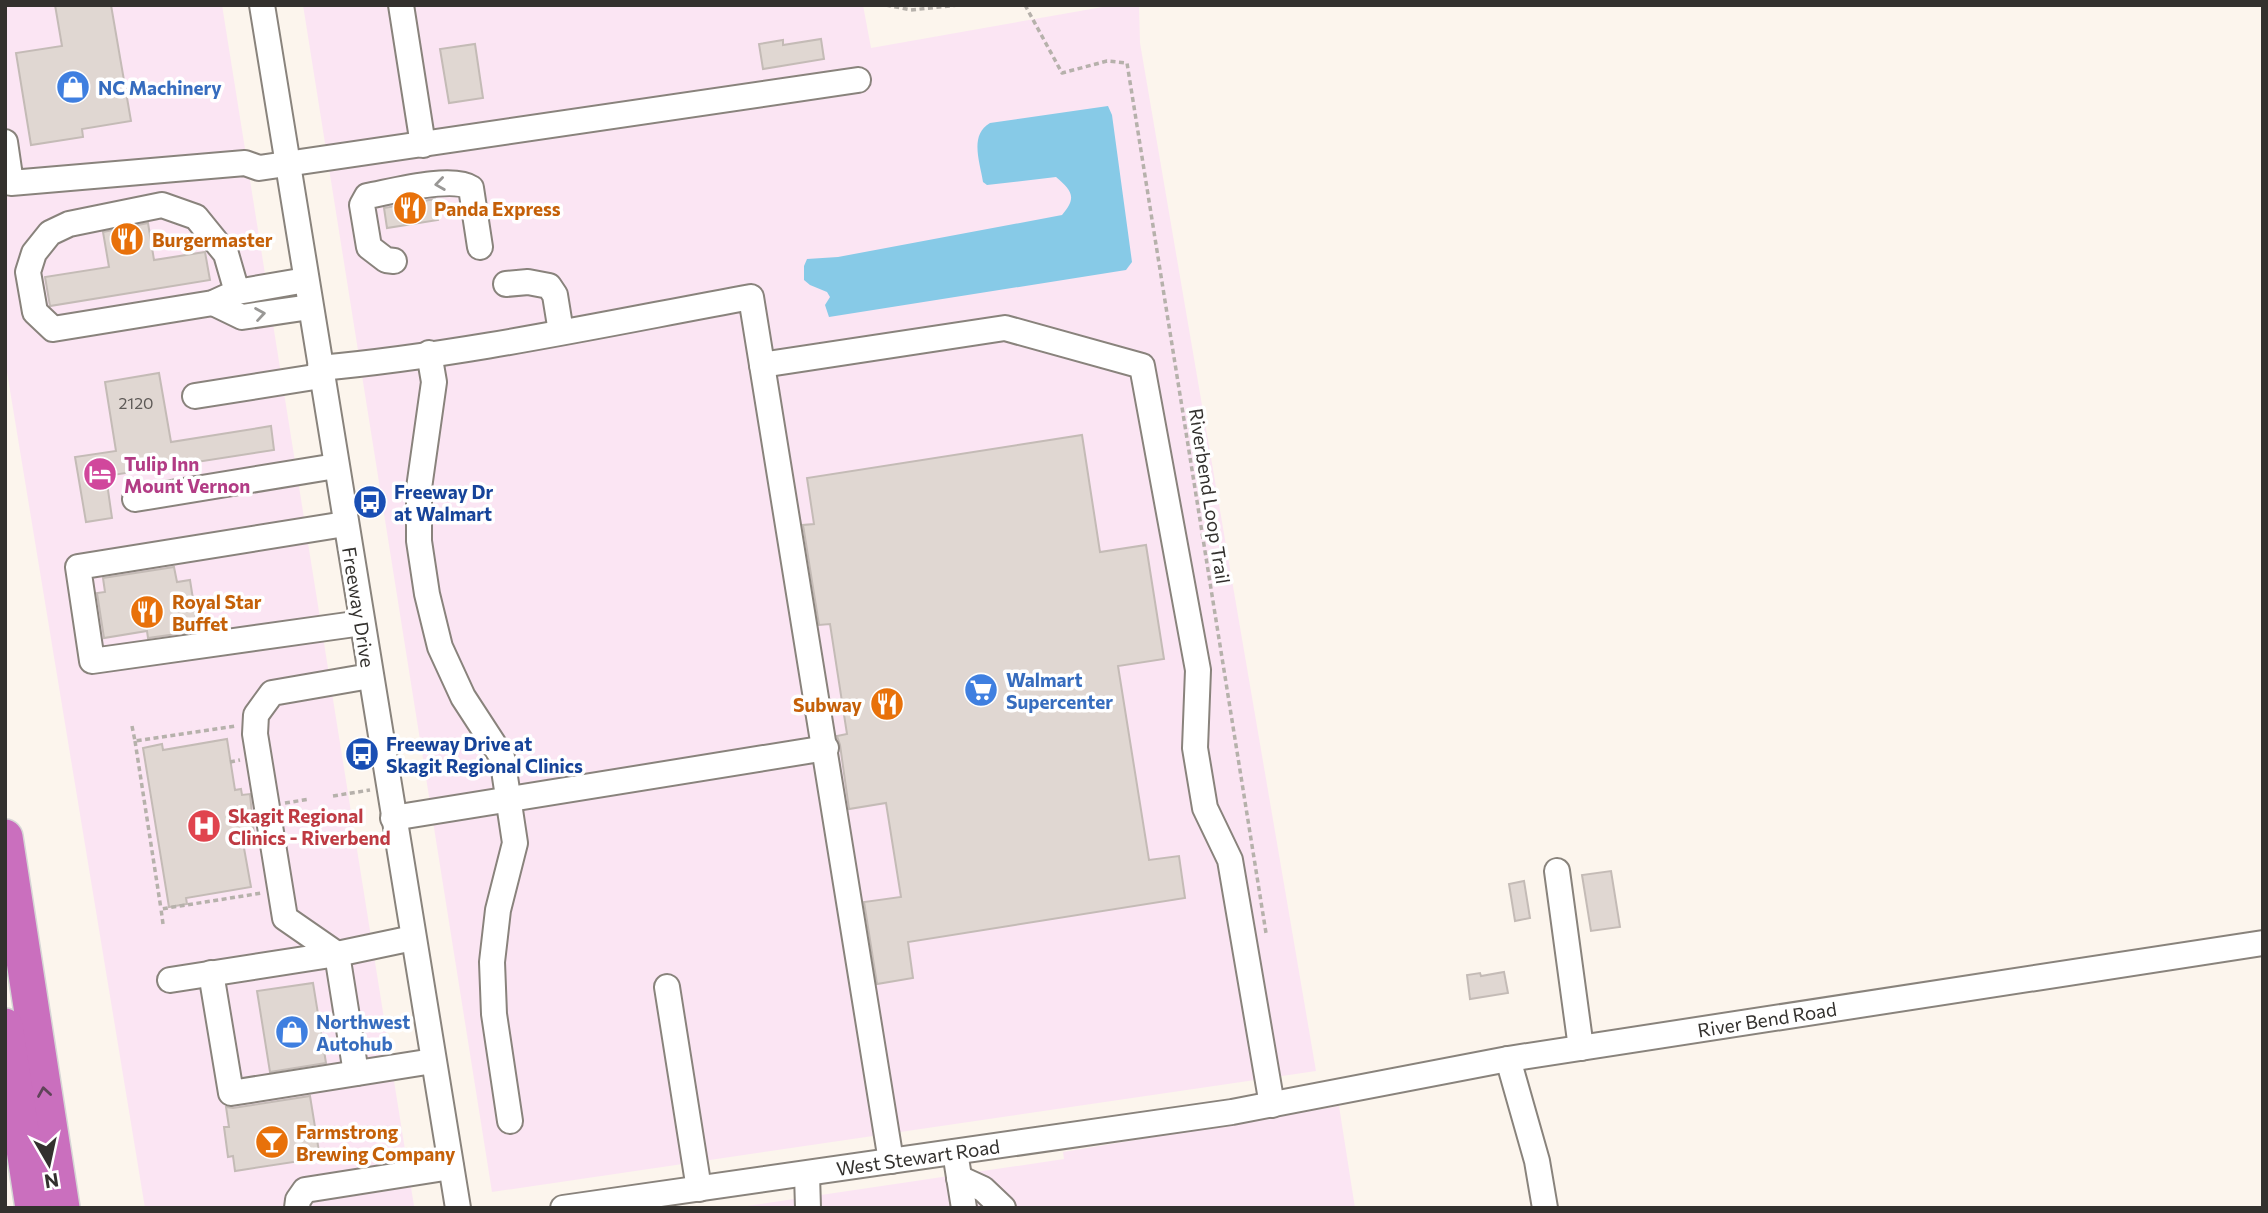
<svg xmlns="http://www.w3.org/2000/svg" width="2268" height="1213" viewBox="0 0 2268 1213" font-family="Commissioner,sans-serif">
	<rect width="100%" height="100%" fill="#fcf5ed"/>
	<g fill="#fbe5f3">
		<polygon points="5,5 222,5 414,1206 403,1208 145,1208 5,360"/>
		<polygon points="303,5 863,5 871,48 1114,5 1139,5 1140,43 1316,1071 492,1192"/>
		<polygon points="1339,1106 1355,1208 734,1208 1064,1159 1063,1152"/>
	</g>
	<path fill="#87cae7" d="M1108,106L1112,115L1132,262L1126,270L829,317L825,305L830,297L827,292L810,285L804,280V266L807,259L838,257L1062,215C1078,197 1071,190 1056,177L987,185L983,182C980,162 969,135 990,123Z"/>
	<g fill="#e0d7d2" stroke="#c4bbb6" stroke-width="2">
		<polygon points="55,5 111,5 131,121 82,129 83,137 31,145 16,53 62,46"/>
		<polygon points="821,39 824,59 763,69 759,44 783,40 783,45"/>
		<polygon points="475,44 483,98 449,103 440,49"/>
		<polygon points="435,199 438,220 387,228 384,208"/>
		<polygon points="148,223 154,260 205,252 210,280 50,306 45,277 109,267 103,232"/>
		<polygon points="159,373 171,442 271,426 274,450 106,476 112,518 86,522 75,457 116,451 105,382"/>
		<polygon points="1082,435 1100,552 1146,545 1164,659 1118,666 1149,860 1179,856 1185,898 908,942 913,978 877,984 864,902 901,897 886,803 849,809 840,745 837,736 847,734 830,624 819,625 803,525 814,524 807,478"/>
		<polygon points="174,567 177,582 190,580 198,631 148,638 147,631 104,638 97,593 105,592 103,578"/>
		<polygon points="227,739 235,790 241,789 242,795 250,794 254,835 242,837 251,887 186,898 187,904 169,907 143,748 162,744 163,750"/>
		<polygon points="1611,871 1620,927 1591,931 1582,875"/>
		<polygon points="1524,881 1530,918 1515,921 1509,884"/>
		<polygon points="1504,972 1508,993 1470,999 1467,975 1480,973 1481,976"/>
		<polygon points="313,983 326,1063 270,1072 257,991"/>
		<polygon points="310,1096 320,1158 235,1171 233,1156 228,1157 224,1127 229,1127 226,1107 233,1108"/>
	</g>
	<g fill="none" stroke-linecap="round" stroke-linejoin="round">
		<g stroke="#89837c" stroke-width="28">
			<g id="minor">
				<polyline points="262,5 458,1208"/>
				<polyline points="401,5 423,145"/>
				<polyline points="5,142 11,183 245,163 259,168 858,80"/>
				<path d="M394,261L386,260L369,247L362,205L367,196C390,192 452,175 471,188L480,247"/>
				<polyline points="506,284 528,282 549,286 555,295 561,332"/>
				<polyline points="237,292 226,254 196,217 162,205 69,224 50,233 34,253 28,272 35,312 53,329 213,303 237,292 306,280"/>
				<polyline points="213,303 242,317 310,307"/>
				<polyline points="429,353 434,382 419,488 419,541 427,594 440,647 463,697 502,757 515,843 498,910 492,962 494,1014 510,1121"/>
				<polyline points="762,365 1005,328 1142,366 1198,670 1195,748 1205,808 1230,860 1272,1105"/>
				<path d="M320,368C463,355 609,323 751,297L891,1161"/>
				<polyline points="195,396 321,376"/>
				<polyline points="135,499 336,466"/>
				<polyline points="345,524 78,567 92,661 362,623"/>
				<polyline points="393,818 826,748"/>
				<polyline points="1557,871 1581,1048"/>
				<polyline points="211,973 231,1093 433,1061"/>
				<polyline points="170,980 337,954 413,938"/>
				<polyline points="667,987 699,1189"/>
				<polyline points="1508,1059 1537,1161 1545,1208"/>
				<polyline points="356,1073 337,954 285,918 255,734 256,715 272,693 370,676"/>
				<polyline points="955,1152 964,1208"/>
				<polyline points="807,1174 808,1208"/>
				<polyline points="959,1178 983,1189 1003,1208"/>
				<polyline points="297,1208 298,1200 305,1190 451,1167"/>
				<polyline points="563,1208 1232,1112 1508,1059 2263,943"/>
			</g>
		</g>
		<g stroke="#d6d6d5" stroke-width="38">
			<g id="highway">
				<polyline points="5,837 62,1208"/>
				<polyline points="5,1026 33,1208"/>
			</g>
		</g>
		<g stroke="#b6b1ab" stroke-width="3.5" stroke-dasharray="5 3.5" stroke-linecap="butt">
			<polyline points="886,5 911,10 959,5"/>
			<polyline points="1025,5 1062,73 1107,61 1127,63 1266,933"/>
			<polyline points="132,726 135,741 236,726"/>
			<polyline points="135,741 161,909"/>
			<polyline points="230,762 240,760"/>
			<polyline points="333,796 370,790"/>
			<polyline points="285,803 310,799"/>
			<polyline points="163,924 161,909 262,893"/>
		</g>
		<use href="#minor" stroke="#fff" stroke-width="24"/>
		<use href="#highway" stroke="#ca6fbe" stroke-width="35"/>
	</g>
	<defs><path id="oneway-chevron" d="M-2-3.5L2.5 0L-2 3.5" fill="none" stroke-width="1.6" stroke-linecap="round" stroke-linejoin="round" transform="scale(1.75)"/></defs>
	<g stroke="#999896">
		<use href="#oneway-chevron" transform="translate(440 184) rotate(172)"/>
		<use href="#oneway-chevron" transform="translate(260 314) rotate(-9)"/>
	</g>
	<use stroke="#604459" href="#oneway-chevron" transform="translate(44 1092) rotate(-99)"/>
	<defs>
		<g id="shop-disc" transform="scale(1.75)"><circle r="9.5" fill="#3f7fe0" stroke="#fff"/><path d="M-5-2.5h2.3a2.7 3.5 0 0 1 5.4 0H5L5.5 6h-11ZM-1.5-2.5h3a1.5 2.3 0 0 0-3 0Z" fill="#fff"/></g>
		<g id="restaurant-disc" transform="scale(1.75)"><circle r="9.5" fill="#e8710a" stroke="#fff"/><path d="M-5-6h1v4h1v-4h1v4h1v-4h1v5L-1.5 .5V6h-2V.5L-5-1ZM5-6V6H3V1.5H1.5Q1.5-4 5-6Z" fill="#fff"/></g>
		<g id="hotel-disc" transform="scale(1.75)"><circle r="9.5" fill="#d1479c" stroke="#fff"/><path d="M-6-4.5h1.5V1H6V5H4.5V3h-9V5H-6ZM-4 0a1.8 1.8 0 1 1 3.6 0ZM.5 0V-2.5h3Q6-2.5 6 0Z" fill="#fff"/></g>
		<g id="bus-disc" transform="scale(1.75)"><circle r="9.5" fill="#1a4fb4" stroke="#fff"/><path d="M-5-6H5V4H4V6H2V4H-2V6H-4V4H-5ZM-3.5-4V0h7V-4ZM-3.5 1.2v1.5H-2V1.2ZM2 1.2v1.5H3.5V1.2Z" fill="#fff"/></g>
		<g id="supermarket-disc" transform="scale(1.75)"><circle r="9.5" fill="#3f7fe0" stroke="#fff"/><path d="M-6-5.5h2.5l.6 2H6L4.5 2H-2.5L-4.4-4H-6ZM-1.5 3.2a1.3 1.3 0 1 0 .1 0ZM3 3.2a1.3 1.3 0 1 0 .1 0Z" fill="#fff"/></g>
		<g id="hospital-disc" transform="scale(1.75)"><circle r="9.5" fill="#e0444e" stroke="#fff"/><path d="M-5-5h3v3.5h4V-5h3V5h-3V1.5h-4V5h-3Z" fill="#fff"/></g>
		<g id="bar-disc" transform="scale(1.75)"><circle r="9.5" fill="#e8710a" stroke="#fff"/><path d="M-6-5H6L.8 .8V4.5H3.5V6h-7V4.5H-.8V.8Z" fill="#fff"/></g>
	</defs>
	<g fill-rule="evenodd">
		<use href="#shop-disc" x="73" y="87"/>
		<use href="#restaurant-disc" x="410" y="208"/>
		<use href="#restaurant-disc" x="127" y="239"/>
		<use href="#hotel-disc" x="100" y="474"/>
		<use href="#bus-disc" x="370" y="502"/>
		<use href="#restaurant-disc" x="147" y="612"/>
		<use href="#supermarket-disc" x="981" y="690"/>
		<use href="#restaurant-disc" x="887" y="704"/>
		<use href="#bus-disc" x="362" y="754"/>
		<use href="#hospital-disc" x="204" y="826"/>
		<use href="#shop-disc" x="292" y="1032"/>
		<use href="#bar-disc" x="272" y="1142"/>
	</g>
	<g text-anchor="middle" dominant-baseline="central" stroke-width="7" stroke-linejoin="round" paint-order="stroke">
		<g font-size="16" fill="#5e5a57">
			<text x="136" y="402">2120</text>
		</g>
		<g font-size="19" font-weight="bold" fill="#366cbe" stroke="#fff" text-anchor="start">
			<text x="98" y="87">NC Machinery</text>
			<text x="1006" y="679">Walmart<tspan x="1006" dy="22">Supercenter</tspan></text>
			<text x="316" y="1021">Northwest<tspan x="316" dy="22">Autohub</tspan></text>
		</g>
		<g font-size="19" font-weight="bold" fill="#c56008" stroke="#fff" text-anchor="start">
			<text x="434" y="208">Panda Express</text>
			<text x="152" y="239">Burgermaster</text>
			<text x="172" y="601">Royal Star<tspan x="172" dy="22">Buffet</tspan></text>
			<text x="862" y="704" text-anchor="end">Subway</text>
			<text x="296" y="1131">Farmstrong<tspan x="296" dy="22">Brewing Company</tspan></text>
		</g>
		<g font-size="19" font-weight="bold" fill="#b23c85" stroke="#fff" text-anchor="start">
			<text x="124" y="463">Tulip Inn<tspan x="124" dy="22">Mount Vernon</tspan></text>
		</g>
		<g font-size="19" font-weight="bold" fill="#164399" stroke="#fff" text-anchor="start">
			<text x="394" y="491">Freeway Dr<tspan x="394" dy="22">at Walmart</tspan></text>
			<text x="386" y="743">Freeway Drive at<tspan x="386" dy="22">Skagit Regional Clinics</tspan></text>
		</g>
		<g font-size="19" fill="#33312e" stroke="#fff">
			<text transform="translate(1210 496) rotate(81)">Riverbend Loop Trail</text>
			<text transform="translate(359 607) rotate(81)">Freeway Drive</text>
			<text transform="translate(1767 1019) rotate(-9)">River Bend Road</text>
			<text transform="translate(918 1157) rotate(-8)">West Stewart Road</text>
		</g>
		<g font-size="19" font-weight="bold" fill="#be3a42" stroke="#fff" text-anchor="start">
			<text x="228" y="815">Skagit Regional<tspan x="228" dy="22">Clinics - Riverbend</tspan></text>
		</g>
	</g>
	<rect width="2268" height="1213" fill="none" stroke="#33312e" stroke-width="14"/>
	<g transform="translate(49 1164) rotate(171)" stroke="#ffffff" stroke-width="5" paint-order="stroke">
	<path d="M0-5L12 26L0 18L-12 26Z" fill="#33312e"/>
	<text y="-10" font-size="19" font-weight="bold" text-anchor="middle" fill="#33312e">N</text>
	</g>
</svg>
